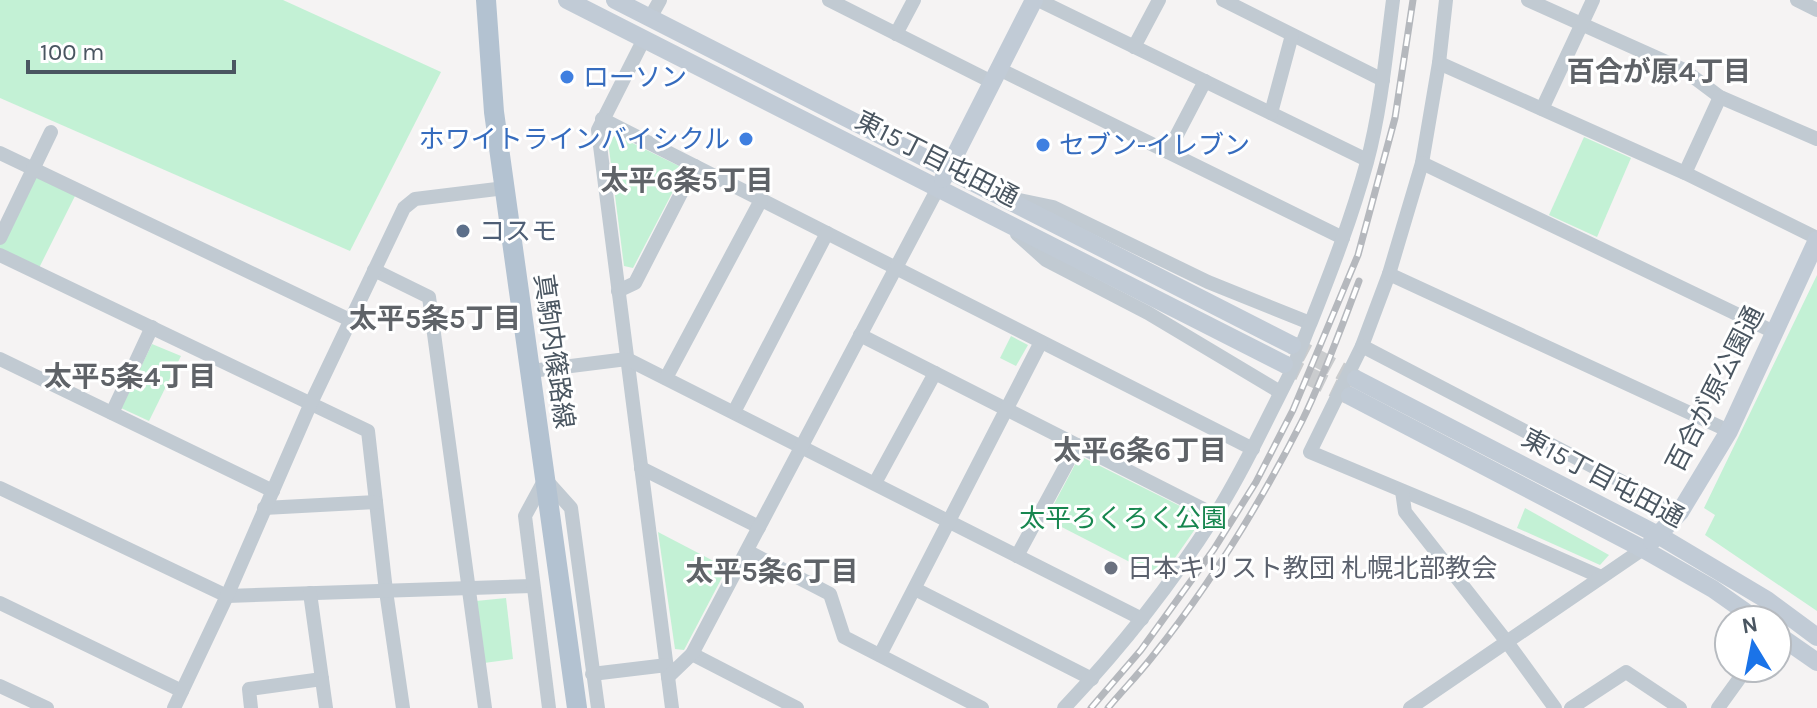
<svg xmlns="http://www.w3.org/2000/svg" width="1817" height="708" viewBox="0 0 1817 708" font-family="Karla,'Noto Sans JP',sans-serif">
	<rect width="100%" height="100%" fill="#f5f3f3"/>
	<g fill="#c3f1d5">
		<polygon points="0,0 283,0 441,72 350,251 0,98"/>
		<polygon points="616,135 681,167 682,174 633,268 624,266 608,141"/>
		<polygon points="1584,137 1631,158 1597,237 1549,215"/>
		<polygon points="34,170 78,190 37,272 0,255 0,238"/>
		<polygon points="1817,275 1817,611 1705,535 1715,515 1704,508"/>
		<polygon points="1011,336 1028,345 1016,366 1000,358"/>
		<polygon points="152,344 181,356 149,421 121,408"/>
		<polygon points="1084,458 1200,516 1200,522 1161,578 1046,519 1078,459"/>
		<polygon points="1525,508 1609,555 1600,565 1517,528"/>
		<polygon points="658,532 727,568 684,650 675,649"/>
		<polygon points="506,598 513,659 484,663 476,601"/>
	</g>
	<g fill="none" stroke-linecap="round" stroke-linejoin="round">
		<g stroke="#caccce" stroke-width="18" stroke-dasharray="18 9" stroke-linecap="butt">
			<polyline points="1292,345 1356,379"/>
			<polyline points="1284,364 1350,396"/>
		</g>
		<g stroke="#c1cad2" stroke-width="14">
			<polyline points="829,0 992,82"/>
			<polyline points="1038,0 1367,160"/>
			<polyline points="1223,0 1383,80"/>
			<polyline points="1446,0 1439,63 1422,163 1389,274 1362,346 1310,452 1468,518 1601,577"/>
			<polyline points="1528,0 1684,70 1720,97 1817,139"/>
			<polyline points="1797,0 1817,10"/>
			<polyline points="650,18 660,0"/>
			<polyline points="896,34 914,0"/>
			<polyline points="644,39 598,130 672,708"/>
			<polyline points="1134,47 1159,0"/>
			<polyline points="1439,63 1685,173 1817,238"/>
			<polyline points="999,69 1343,238"/>
			<polyline points="1542,109 1593,0"/>
			<polyline points="1271,113 1292,35"/>
			<polyline points="602,119 1253,449"/>
			<polyline points="1168,152 1205,81"/>
			<polyline points="0,153 350,320"/>
			<polyline points="1422,163 1774,332"/>
			<polyline points="1685,173 1720,97"/>
			<polyline points="1014,199 1053,207 1208,282 1310,323"/>
			<polyline points="1017,234 1046,260 1148,313 1280,392"/>
			<polyline points="0,238 51,132"/>
			<polyline points="0,255 368,431 386,591 403,708"/>
			<polyline points="374,270 429,297 485,708"/>
			<polyline points="1389,274 1729,431"/>
			<polyline points="618,291 635,283 695,166"/>
			<polyline points="860,335 1215,515"/>
			<polyline points="1362,346 1680,512"/>
			<polyline points="0,359 273,491"/>
			<polyline points="531,371 627,359 1142,619"/>
			<polyline points="666,378 761,200"/>
			<polyline points="734,412 827,233"/>
			<polyline points="112,413 152,327"/>
			<polyline points="641,468 759,527"/>
			<polyline points="875,483 935,373"/>
			<polyline points="0,488 227,596 532,586"/>
			<polyline points="1402,491 1405,512 1507,642 1555,708"/>
			<polyline points="264,508 376,502"/>
			<polyline points="747,551 830,594 844,637 982,708"/>
			<polyline points="1017,556 1077,445"/>
			<polyline points="915,589 1092,679"/>
			<polyline points="310,593 326,708"/>
			<polyline points="0,603 182,691"/>
			<polyline points="692,654 797,708"/>
			<polyline points="880,655 1041,342"/>
			<polyline points="592,674 667,665"/>
			<polyline points="668,677 692,654 938,188"/>
			<polyline points="0,686 47,708"/>
			<polyline points="174,708 227,596 311,403 404,208 415,199 505,188"/>
			<polyline points="251,708 249,689 322,679"/>
			<polyline points="549,708 525,516 545,479 571,508 598,708"/>
			<path d="M1064,708C1120,649 1170,586 1214,517C1242,473 1264,425 1288,378C1297,360 1303,340 1311,322C1332,269 1352,217 1367,162C1381,109 1386,54 1393,0"/>
			<polyline points="1410,708 1643,549"/>
			<polyline points="1571,708 1626,672 1680,708"/>
			<polyline points="1718,708 1747,668"/>
		</g>
		<g stroke="#c1cbd6" stroke-width="18">
			<polyline points="567,0 1284,364"/>
			<polyline points="615,0 1292,345"/>
			<polyline points="943,179 1034,0"/>
			<polyline points="1356,379 1658,535 1767,600 1817,637"/>
			<polyline points="1350,396 1643,549 1713,589 1757,620"/>
			<polyline points="1652,541 1680,512 1729,431 1817,240"/>
			<polyline points="1777,634 1817,662"/>
		</g>
		<polyline stroke="#b3c2d1" stroke-width="20" points="486,0 494,112 577,708"/>
		<g stroke="#b5b8bd" stroke-width="7">
			<g id="rail">
				<polyline points="1091,708 1141,650 1214,549 1256,482 1293,410 1358,255 1395,118 1413,0"/>
				<path d="M1108,708C1122,691 1138,675 1152,657C1210,585 1260,504 1302,421C1324,376 1341,328 1359,281"/>
			</g>
		</g>
		<use href="#rail" stroke="#fff" stroke-width="4" stroke-dasharray="12" stroke-linecap="butt"/>
	</g>
	<g fill="#3f7fe0" stroke="#fff" stroke-width="3">
		<circle cx="567" cy="77" r="8"/>
		<circle cx="746" cy="139" r="8"/>
		<circle cx="1043" cy="145" r="8"/>
	</g>
	<circle fill="#5c6f8a" stroke="#fff" stroke-width="3" cx="463" cy="231" r="8"/>
	<circle fill="#6b7280" stroke="#fff" stroke-width="3" cx="1111" cy="568" r="8"/>
	<g text-anchor="middle" dominant-baseline="central" stroke-width="6" stroke-linejoin="round" paint-order="stroke">
		<g font-size="26" fill="#366cbe" stroke="#fff" text-anchor="start">
			<text x="583" y="77">ローソン</text>
			<text x="730" y="139" text-anchor="end">ホワイトラインバイシクル</text>
			<text x="1059" y="145">セブン-イレブン</text>
		</g>
		<g font-size="26" fill="#4a5661" stroke="#fff">
			<text transform="translate(937 159) rotate(27)">東15丁目屯田通</text>
			<text transform="translate(554 351) rotate(82)">真駒内篠路線</text>
			<text transform="translate(1715 389) rotate(-63)">百合が原公園通</text>
			<text transform="translate(1603 478) rotate(28)">東15丁目屯田通</text>
		</g>
		<g font-size="26" fill="#4e5e75" stroke="#fff" text-anchor="start">
			<text x="479" y="231">コスモ</text>
		</g>
		<g font-size="26" fill="#17864f" stroke="#fff">
			<text x="1123" y="518">太平ろくろく公園</text>
		</g>
		<g font-size="26" fill="#5b616d" stroke="#fff" text-anchor="start">
			<text x="1127" y="568">日本キリスト教団 札幌北部教会</text>
		</g>
		<g font-size="28" font-weight="bold" fill="#5f6368" stroke="#fff">
			<text x="1659" y="71">百合が原4丁目</text>
			<text x="687" y="180">太平6条5丁目</text>
			<text x="435" y="318">太平5条5丁目</text>
			<text x="130" y="376">太平5条4丁目</text>
			<text x="1140" y="450">太平6条6丁目</text>
			<text x="772" y="571">太平5条6丁目</text>
		</g>
	</g>
	<g transform="translate(1753 644) rotate(350)"><circle r="38" fill="#ffffff" stroke="#b7bbc0" stroke-width="2"/>
	<path d="M0-6L14 30L0 20L-14 30Z" fill="#1a73e8"/>
	<text y="-12" font-size="22" font-weight="bold" text-anchor="middle" fill="#4a5661">N</text>
	</g>
	<path d="M28 60v12h206v-12" fill="none" stroke="#4a5661" stroke-width="4"/>
	<text x="40" y="60" font-size="24" fill="#4a5661" stroke="#ffffff" stroke-width="6" paint-order="stroke">100 m</text>
</svg>
